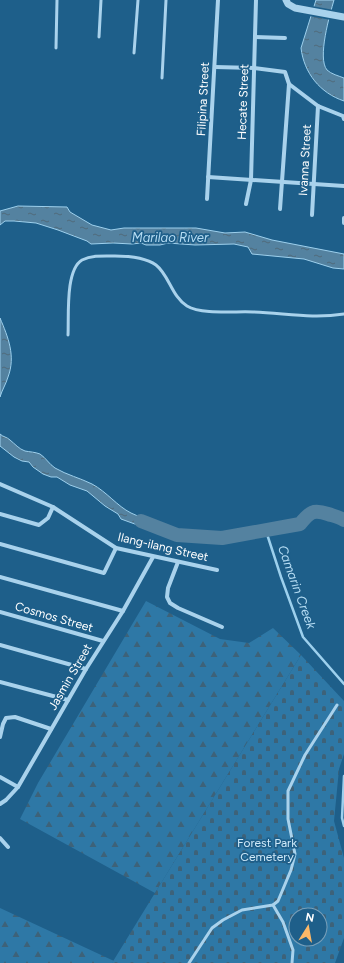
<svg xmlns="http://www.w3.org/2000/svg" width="344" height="963" viewBox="0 0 344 963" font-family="Figtree,sans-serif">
	<defs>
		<pattern id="forest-firs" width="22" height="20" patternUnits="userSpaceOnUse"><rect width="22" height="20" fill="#2e78a6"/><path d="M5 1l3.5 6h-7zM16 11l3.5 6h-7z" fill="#3d6279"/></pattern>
		<pattern id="cemetery-stones" width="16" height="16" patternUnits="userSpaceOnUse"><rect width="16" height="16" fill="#2e78a6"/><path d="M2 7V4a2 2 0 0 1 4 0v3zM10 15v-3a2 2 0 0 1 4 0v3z" fill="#3d6279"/></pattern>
		<pattern id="water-ripples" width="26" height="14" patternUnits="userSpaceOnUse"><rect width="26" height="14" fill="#5482a0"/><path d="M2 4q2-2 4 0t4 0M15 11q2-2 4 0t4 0" fill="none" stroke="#506a7a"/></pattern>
	</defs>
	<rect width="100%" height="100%" fill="#1e5f8a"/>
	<g fill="url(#forest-firs)">
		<polygon points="146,601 220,639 249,643 273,628 301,655 155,893 20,819 38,783"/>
		<polygon points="0,908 114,961 112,963 0,963"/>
	</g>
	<path fill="url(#cemetery-stones)" fill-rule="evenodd" d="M301,655L344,701V754L339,769L334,821L344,858V938L335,963H112ZM296,915H320V939H296Z"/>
	<g fill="url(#water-ripples)" stroke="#9dd0ed">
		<path d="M316,0H334C330,14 317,58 327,70C331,74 339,76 344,78V101C320,93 304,73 301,48Z"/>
		<polygon points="18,206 67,207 70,212 92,225 111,230 124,228 196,228 225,233 245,232 272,240 344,254 344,269 333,268 304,259 252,254 248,247 234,244 195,245 168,243 160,245 146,245 141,243 132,244 113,243 91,244 87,241 58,230 36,223 14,221 5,221 0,225 0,211"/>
		<path d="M0,318C8,337 16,356 8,377C6,384 2,390 0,397Z"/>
		<path d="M0,434C3,437 7,437 10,440C15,444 19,449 25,451C30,452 35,452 40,454C46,458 49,464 55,468C67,475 80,478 92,484C107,492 117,506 131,513C140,518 151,519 160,524L157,532L121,519L118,514L105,506L87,491L70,485L57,477H51L43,474L33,467L29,462L22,461L14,457L0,446Z"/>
	</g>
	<polygon fill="#1e5f8a" points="312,6 334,10 331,20 309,16"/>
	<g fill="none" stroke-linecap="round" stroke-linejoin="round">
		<g stroke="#9dd0ed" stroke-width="2.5">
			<polyline points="266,531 281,577 303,637 344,684"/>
			<polyline points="344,776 342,818 344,826"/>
		</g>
		<path stroke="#5482a0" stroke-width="14" d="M141,521L177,535L222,538L300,524C310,512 313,509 328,514C334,516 339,517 344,520"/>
		<g stroke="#a9d2ec" stroke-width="3">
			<polyline points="99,37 101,0"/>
			<polyline points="56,48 57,0"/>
			<polyline points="134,53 138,0"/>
			<polyline points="162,78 166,0"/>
			<path d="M68,335C69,317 65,270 82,260C92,255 104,256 115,256C128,256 145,257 156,265C169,275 172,297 187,306C202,315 236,311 253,312C285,313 311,319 344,314"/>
			<polyline points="273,905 283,922 293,950 292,963"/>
			<polyline points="189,963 212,928 223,920 242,910 273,905 278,901 291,870 295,854 288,819 288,791 305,755 337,705"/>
		</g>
		<g stroke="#a9d2ec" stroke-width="4">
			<polyline points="255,37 285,38"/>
			<polyline points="215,67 254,68 285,72 289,84 318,106 343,116 344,119"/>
			<polyline points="208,177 344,186"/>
			<polyline points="207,199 218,0"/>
			<polyline points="246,204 251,180 256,0"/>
			<polyline points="280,209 289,84"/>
			<polyline points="312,215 318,106"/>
			<polyline points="344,218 344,223"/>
			<polyline points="0,484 53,507 116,548 217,570"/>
			<polyline points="0,514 39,525 48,518 53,507"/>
			<polyline points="0,544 104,573 116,548"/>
			<polyline points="178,562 168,588 167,597 170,603 178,608 222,627"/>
			<polyline points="0,577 123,611"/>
			<polyline points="0,612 103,641"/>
			<polyline points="0,645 86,669"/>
			<polyline points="0,682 68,700"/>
			<polyline points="0,737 3,724 6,718 15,717 51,729"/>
			<polyline points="0,777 18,787"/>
			<polyline points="0,804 6,800 18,787 86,669 123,611 153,557"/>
			<polyline points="0,838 8,847"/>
		</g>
		<polyline stroke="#a9d2ec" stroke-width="7" points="286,0 288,4 295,8 344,17"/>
	</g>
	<g text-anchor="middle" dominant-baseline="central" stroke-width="3.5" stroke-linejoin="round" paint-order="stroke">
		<g font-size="12" fill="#fff" stroke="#1e5f8a">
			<text transform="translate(203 99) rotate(-87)">Filipina Street</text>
			<text transform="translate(243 102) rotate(-88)">Hecate Street</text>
			<text transform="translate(305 160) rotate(-87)">Ivanna Street</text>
			<text transform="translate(163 547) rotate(13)">Ilang-ilang Street</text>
			<text transform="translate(54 617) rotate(16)">Cosmos Street</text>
			<text transform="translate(70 677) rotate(-60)">Jasmin Street</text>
		</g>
		<g font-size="12" fill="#cee9f9" stroke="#1e5f8a">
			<text x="267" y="843">Forest Park<tspan x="267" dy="14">Cemetery</tspan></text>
		</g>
		<g font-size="13" font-style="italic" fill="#b5dcf3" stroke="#1e5f8a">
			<text x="170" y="237">Marilao River</text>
			<text transform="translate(297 587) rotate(70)">Camarin Creek</text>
		</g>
	</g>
	<g transform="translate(308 927) rotate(11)"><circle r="19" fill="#1e5f8a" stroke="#789fb9"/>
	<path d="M0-3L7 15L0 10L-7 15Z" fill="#fbb868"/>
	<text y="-6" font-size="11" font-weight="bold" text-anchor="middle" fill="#ffffff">N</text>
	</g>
</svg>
